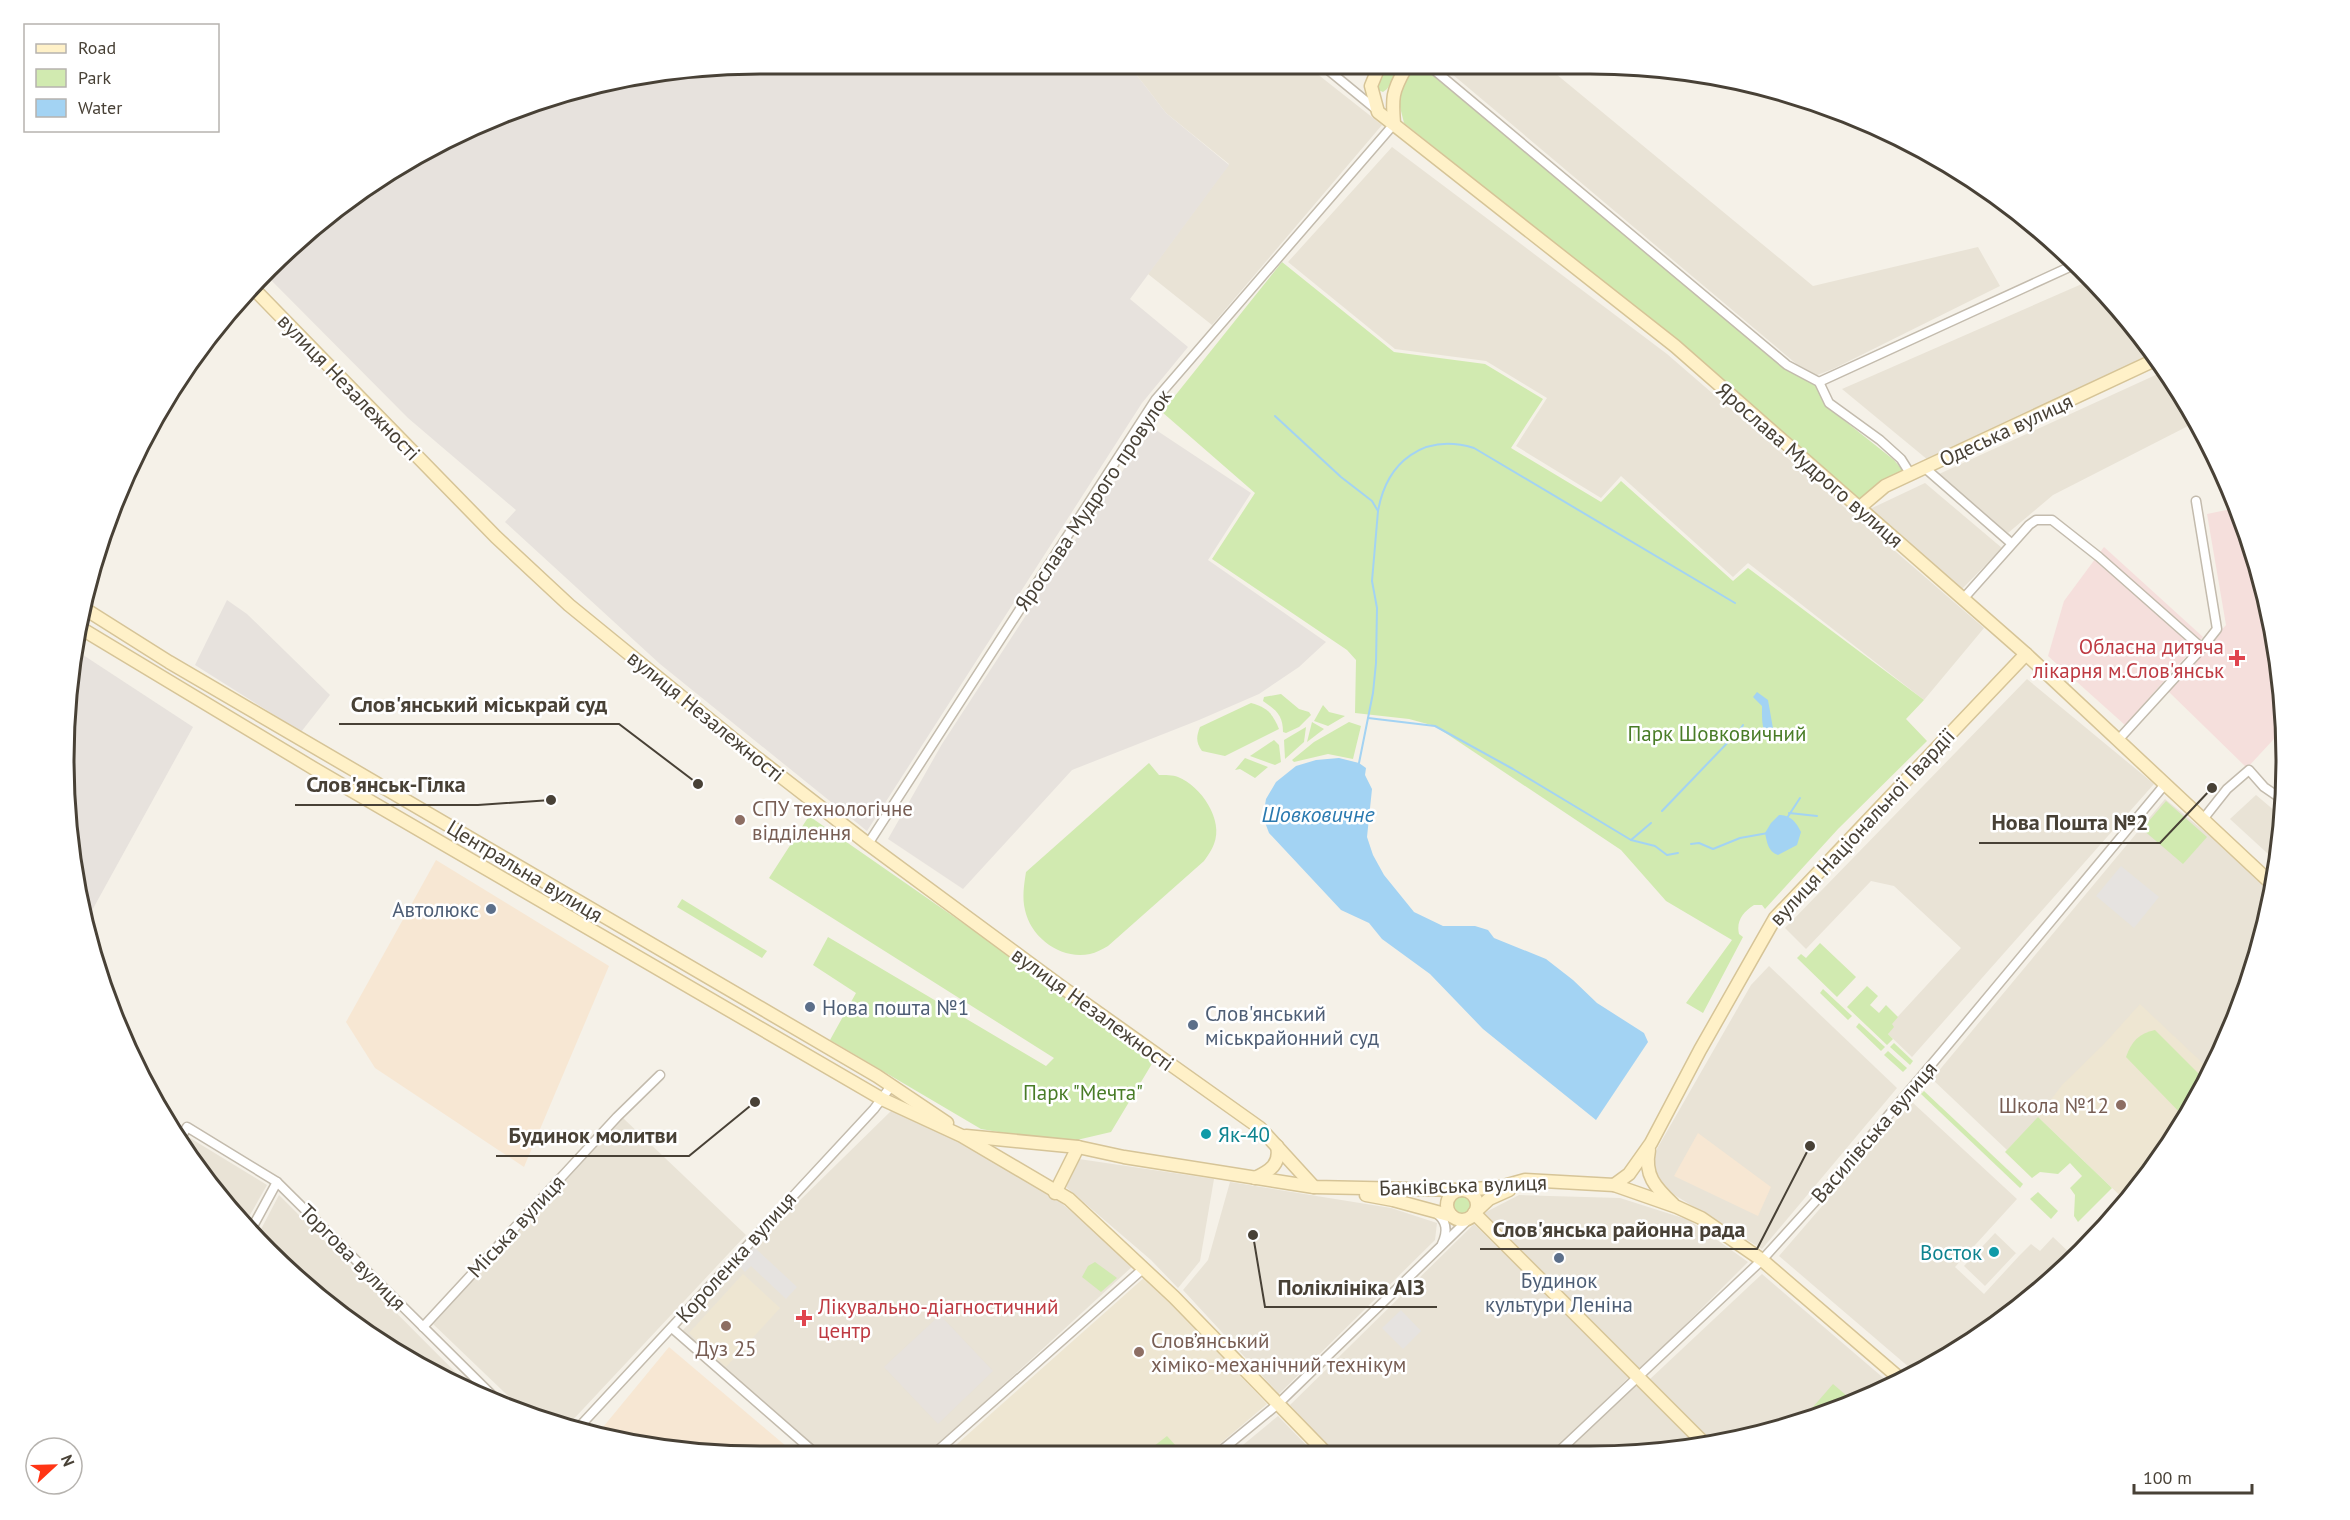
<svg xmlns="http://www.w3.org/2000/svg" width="2350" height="1520" viewBox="0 0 2350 1520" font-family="'PT Sans',sans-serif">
	<rect width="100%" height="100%" fill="#f5f1e8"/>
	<g fill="#e9e3d6">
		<polygon points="1132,69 1311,69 1382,125 1212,325 1148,274 1229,164 1166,113"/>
		<polygon points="1446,69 1550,69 1813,286 1978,247 2000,286 1833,369 1812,377"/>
		<polygon points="1392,147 1667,354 1984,628 1924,700 1748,563 1733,577 1621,476 1601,498 1516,446 1547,398 1486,361 1395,349 1288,262"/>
		<polygon points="2091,280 2143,335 2154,354 1928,460 1842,389"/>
		<polygon points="2160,373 2192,424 2053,495 2008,533 1939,474"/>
		<polygon points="1925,483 2002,548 1961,590 1870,509"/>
		<polygon points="2027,679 2154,784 1912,1057 1888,1034 1891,1024 1961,948 1894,886 1871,881 1806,949 1785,928"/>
		<polygon points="2256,795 2282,817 2281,851 2278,863 2230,819"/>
		<polygon points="2165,799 2242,862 2272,891 2250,984 2194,1108 2127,1202 2039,1117 2007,1150 1932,1079"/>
		<polygon points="1769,966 1897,1088 1762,1249 1660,1186 1650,1161 1751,985"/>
		<polygon points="1912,1102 2017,1199 1955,1267 1984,1294 2019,1256 2016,1253 1985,1286 1964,1266 1995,1233 2019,1256 2031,1244 2040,1251 2053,1237 2074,1257 2015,1313 1917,1374 1779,1256"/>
		<polygon points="892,1110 959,1141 1052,1195 1134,1265 930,1452 807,1452 676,1338 792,1208"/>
		<polygon points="623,1118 746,1235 569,1424 525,1412 433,1324"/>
		<polygon points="190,1138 267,1185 246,1222 183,1150"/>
		<polygon points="1079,1159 1214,1179 1200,1261 1178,1288 1151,1260 1066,1187"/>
		<polygon points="1230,1182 1391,1208 1437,1223 1435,1240 1279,1394 1183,1290 1208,1260"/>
		<polygon points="279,1195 482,1399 411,1363 301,1284 258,1235"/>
		<polygon points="1519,1195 1620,1198 1689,1220 1748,1262 1638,1372 1484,1213"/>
		<polygon points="1474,1224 1629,1377 1550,1455 1335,1454 1290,1405"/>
		<polygon points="1762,1274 1894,1387 1770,1433 1711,1443 1649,1380"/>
		<polygon points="1636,1383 1698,1445 1635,1456 1562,1455"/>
		<polygon points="1278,1416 1315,1454 1232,1454"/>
	</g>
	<g fill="#f7e7d3">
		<polygon points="436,860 609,966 524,1167 375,1068 346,1022"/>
		<polygon points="1698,1133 1771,1187 1758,1216 1674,1176"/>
		<polygon points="669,1347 793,1452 669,1451 599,1432"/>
	</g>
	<g fill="#e7e2dd">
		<polygon points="669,69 1132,69 1166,113 1229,165 1130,299 1188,347 1142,403 867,831 660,664 505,522 516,510 408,418 263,272 372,181 536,100"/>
		<polygon points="1153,428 1251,493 1208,560 1326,642 1299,667 1259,694 1199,720 1072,770 963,889 888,839 942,744 1094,511"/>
		<polygon points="227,600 247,614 330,695 301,732 195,665"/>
		<polygon points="77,651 193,727 84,925 65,806 64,715"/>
		<polygon points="940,1315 993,1371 938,1424 884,1367"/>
	</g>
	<g fill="#eee6d2">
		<polygon points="2140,1004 2211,1071 2194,1108 2127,1202 2038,1117 2062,1085 2104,1044"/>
		<polygon points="743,1274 780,1308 726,1367 689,1333"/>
		<polygon points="1146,1276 1267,1404 1208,1454 948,1452"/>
	</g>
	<g fill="#f5dfdc">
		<polygon points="2236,508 2263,579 2285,714 2285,727 2247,768 2168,691 2226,625 2207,514"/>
		<polygon points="2104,547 2203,637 2125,725 2048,656 2064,601"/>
	</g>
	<g fill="#d1eab0">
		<polygon points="1384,69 1400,69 1387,89 1383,92 1376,89"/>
		<polygon points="1411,69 1425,69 1784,368 1815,385 1820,390 1826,406 1894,460 1904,472 1875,493 1859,499 1850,494 1664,331 1404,123 1398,99"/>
		<path d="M1282,262L1394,352L1485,364L1543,399L1511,448L1601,502L1621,481L1733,581L1748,568L1924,700L1906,719L1927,741L1838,829L1765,909L1762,905H1754C1743,912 1736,921 1739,934L1743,937L1703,1013L1686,1003L1732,940L1666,901L1621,850L1435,726L1409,719L1355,713L1356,660L1347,650L1212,559L1255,493L1162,412Z"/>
		<path d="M1281,694L1299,709L1309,712L1311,715L1299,727L1286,733L1283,732C1283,715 1276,710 1263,701L1264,697Z"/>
		<path d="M1251,703C1267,707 1273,714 1279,729L1225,756L1202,751C1196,743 1196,737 1200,727Z"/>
		<polygon points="1323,705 1329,712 1345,716 1328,726 1314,721"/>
		<polygon points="1312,722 1324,729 1307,742"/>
		<polygon points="1349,722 1361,726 1353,759 1328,754 1294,762 1292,760 1314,742"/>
		<polygon points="1306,727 1304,742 1285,759 1284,740"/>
		<polygon points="1274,740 1279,745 1281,762 1275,765 1250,756"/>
		<polygon points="1245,758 1268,767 1255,778 1240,769 1235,770"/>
		<path d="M1149,763L1159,775C1165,775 1173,775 1178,777C1201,786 1224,820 1214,844C1212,850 1208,855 1204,861L1108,946C1102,949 1096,953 1090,954C1061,960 1031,938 1025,910C1022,897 1024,885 1026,872Z"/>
		<polygon points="2166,801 2207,837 2183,864 2142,829"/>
		<polygon points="809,816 1156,1057 1111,1132 1064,1143 981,1129 830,1040 856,993 813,965 828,937 1046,1066 1054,1058 769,878"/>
		<polygon points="682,899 767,951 762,958 677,907"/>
		<polygon points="1820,943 1856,977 1837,997 1797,958 1801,954 1806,958"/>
		<polygon points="1867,986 1878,996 1870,1005 1879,1013 1886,1005 1898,1017 1892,1024 1894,1027 1888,1034 1893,1039 1887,1045 1847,1007"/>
		<polygon points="1823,989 1852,1016 1848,1020 1820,993"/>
		<polygon points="1859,1023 1885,1047 1881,1051 1856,1027"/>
		<path d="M2155,1030L2206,1081L2194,1108L2186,1119L2126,1057C2131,1042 2139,1033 2155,1030Z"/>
		<polygon points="1894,1043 1913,1061 1910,1065 1890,1047"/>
		<polygon points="1888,1051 1907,1068 1903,1072 1884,1055"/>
		<polygon points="1924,1091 2023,1184 2020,1188 1921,1094"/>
		<polygon points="2038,1117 2112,1188 2078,1222 2074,1216 2075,1195 2070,1188 2082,1176 2070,1163 2058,1174 2040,1172 2032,1178 2005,1152"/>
		<polygon points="2038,1192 2058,1211 2051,1219 2030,1199"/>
		<circle cx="1462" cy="1205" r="9"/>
		<polygon points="1095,1262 1117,1278 1101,1292 1082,1277 1088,1266"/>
		<polygon points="1833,1384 1854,1402 1810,1418 1806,1415"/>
		<polygon points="1167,1436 1176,1446 1167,1453 1145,1453"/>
	</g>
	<g fill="#e6e3e0">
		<polygon points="2121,866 2159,897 2134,928 2096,896"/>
		<polygon points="753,1246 797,1287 786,1299 751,1266 745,1272 737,1264"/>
		<polygon points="1401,1310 1421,1331 1403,1349 1382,1328"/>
	</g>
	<g fill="#a3d3f3">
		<path d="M1757,692L1768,700L1774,734V739L1771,741C1761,732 1762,719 1762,706L1753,697Z"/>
		<polygon points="1339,758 1359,763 1366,768 1365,775 1372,789 1367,837 1373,855 1384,875 1414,912 1443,926 1475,926 1488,930 1494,938 1546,959 1573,980 1597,1003 1644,1033 1648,1042 1596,1120 1483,1029 1430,974 1382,939 1369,923 1341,910 1269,833 1263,817 1266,799 1276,782 1296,766 1316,760"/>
		<path d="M1779,815C1790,814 1797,823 1801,832L1797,845L1778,855C1768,852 1767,842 1765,833L1771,823Z"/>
	</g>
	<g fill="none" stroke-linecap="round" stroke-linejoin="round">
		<g stroke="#a3d3f3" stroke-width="2">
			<polyline points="1275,416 1341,477 1372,501 1378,511 1372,581 1377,608 1376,663 1373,693 1359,763"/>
			<path d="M1378,511C1387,461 1424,433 1474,448L1735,603"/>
			<polyline points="1368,718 1435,726 1513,769 1631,840 1655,846 1667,855 1678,853"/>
			<polyline points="1739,731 1743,725"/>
			<polyline points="1662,811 1733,737"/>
			<polyline points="1789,813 1817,816"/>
			<polyline points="1787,818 1800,798"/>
			<polyline points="1631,840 1651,823"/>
			<polyline points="1691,844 1699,843 1713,849 1740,838 1768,833"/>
		</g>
		<g stroke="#c3bbad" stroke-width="11">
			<g id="street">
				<polyline points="1327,69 1378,111"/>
				<polyline points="1433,69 1787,365 1819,382 1829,403 1880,440 1901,459 1911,475"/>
				<polyline points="1819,382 2076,264"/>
				<polyline points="1925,468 2011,543"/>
				<polyline points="2196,501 2217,629 2202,648"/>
				<polyline points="1963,599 2029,525 2036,520 2052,520 2099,557 2202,648 2119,739"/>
				<polyline points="2204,818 2227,789 2249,770 2264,787 2283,800"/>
				<polyline points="868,844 1156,399 1394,124"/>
				<polyline points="178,1143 187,1127 277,1182 504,1407"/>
				<path d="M1436,1213C1447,1221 1448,1231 1442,1244"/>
				<polyline points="252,1228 277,1182"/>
				<polyline points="423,1327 617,1117 660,1075"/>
				<polyline points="672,1328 814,1452"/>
				<polyline points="579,1427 874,1109 891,1086"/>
				<polyline points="936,1452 1144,1268"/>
				<polyline points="1217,1454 1278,1404 1471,1217"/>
				<polyline points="1555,1455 1762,1260 1821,1195 1942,1052 2166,783"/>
			</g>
		</g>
		<g stroke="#d6c497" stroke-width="15">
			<g id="secondary">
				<polyline points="1378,69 1371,86 1378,112 1675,346 2026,654 2273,885"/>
				<path d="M1394,124C1392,98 1392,92 1405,69"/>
				<polyline points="251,286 496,537 569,605 748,751 868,844 1059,985 1260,1128 1314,1187"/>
				<polyline points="1859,508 1885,486 2157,359"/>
				<polyline points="85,609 169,662 877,1076 947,1123"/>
				<polyline points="82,629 318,771 882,1099 962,1136 1069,1199 1174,1297 1327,1454"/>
				<polyline points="966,1136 1078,1147 1124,1157 1314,1187 1462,1190 1500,1187 1525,1180 1614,1185 1677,1207 1701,1218 1762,1260 1904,1382"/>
				<path d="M1649,1150C1644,1175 1655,1187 1673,1204"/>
				<path d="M1255,1178C1270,1171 1281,1164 1277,1146"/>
				<polyline points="1614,1185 1629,1174 1651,1143 1700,1050 1775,918 2026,654"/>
				<circle cx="1462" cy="1205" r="15"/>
				<polyline points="1055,1193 1078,1147"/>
				<polyline points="1366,1195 1393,1200 1452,1216"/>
				<polyline points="1475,1212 1489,1199 1509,1190"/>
				<polyline points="1474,1213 1705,1444"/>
			</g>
		</g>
		<use href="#street" stroke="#fff" stroke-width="8"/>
		<use href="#secondary" stroke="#fff1c8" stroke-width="12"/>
	</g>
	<g fill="#e0444e" stroke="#fff" stroke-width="2">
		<path d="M2234 649h6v6h6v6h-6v6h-6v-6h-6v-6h6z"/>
		<path d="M801 1309h6v6h6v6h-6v6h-6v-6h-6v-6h6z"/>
	</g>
	<g fill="#8d6e63" stroke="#fff" stroke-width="2">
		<circle cx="740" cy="820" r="6"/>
		<circle cx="2121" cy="1105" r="6"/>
		<circle cx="726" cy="1326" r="6"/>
		<circle cx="1139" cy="1352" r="6"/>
	</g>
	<g fill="#5c6f8a" stroke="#fff" stroke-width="2">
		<circle cx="491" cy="909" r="6"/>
		<circle cx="810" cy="1007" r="6"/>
		<circle cx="1193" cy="1025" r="6"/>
		<circle cx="1559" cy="1258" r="6"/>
	</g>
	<g fill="#0f9aa8" stroke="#fff" stroke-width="2">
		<circle cx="1206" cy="1134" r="6"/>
		<circle cx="1994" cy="1252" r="6"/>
	</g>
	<g text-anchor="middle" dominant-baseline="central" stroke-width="5" stroke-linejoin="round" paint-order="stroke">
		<g font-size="21" fill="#484136" stroke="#fff">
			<text transform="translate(349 387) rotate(46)">вулиця Незалежності</text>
			<text transform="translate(2006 430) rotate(-25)">Одеська вулиця</text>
			<text transform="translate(1810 465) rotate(41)">Ярослава Мудрого вулиця</text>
			<text transform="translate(1093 500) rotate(-56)">Ярослава Мудрого провулок</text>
			<text transform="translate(706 716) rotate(39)">вулиця Незалежності</text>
			<text transform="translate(1862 827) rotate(-47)">вулиця Національної Гвардії</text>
			<text transform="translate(525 871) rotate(31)">Центральна вулиця</text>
			<text transform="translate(1093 1009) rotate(36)">вулиця Незалежності</text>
			<text transform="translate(1874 1132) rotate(-49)">Василівська вулиця</text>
			<text transform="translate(1463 1185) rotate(-2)">Банківська вулиця</text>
			<text transform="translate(516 1226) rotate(-47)">Міська вулиця</text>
			<text transform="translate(353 1257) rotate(45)">Торгова вулиця</text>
			<text transform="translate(736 1257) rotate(-48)">Короленка вулиця</text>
		</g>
		<g font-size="21" fill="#be3a42" stroke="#fff" text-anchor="end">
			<text x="2224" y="646">Обласна дитяча<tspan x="2224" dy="24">лікарня м.Слов'янськ</tspan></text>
			<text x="818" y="1306" text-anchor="start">Лікувально-діагностичний<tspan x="818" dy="24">центр</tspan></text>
		</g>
		<g font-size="21" fill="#497c27" stroke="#fff">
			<text x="1717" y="733">Парк Шовковичний</text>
			<text x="1083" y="1092">Парк "Мечта"</text>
		</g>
		<g font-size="21" fill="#785e54" stroke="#fff" text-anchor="start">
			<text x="752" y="808">СПУ технологічне<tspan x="752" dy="24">відділення</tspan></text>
			<text x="2109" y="1105" text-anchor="end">Школа №12</text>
			<text x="1151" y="1340">Слов’янський<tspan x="1151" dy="24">хіміко-механічний технікум</tspan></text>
			<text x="726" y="1348" text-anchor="middle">Дуз 25</text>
		</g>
		<g font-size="21" fill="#4e5e75" stroke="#fff" text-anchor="start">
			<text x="479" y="909" text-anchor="end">Автолюкс</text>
			<text x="822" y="1007">Нова пошта №1</text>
			<text x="1205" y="1013">Слов'янський<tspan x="1205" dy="24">міськрайонний суд</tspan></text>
			<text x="1559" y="1280" text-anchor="middle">Будинок<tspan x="1559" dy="24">культури Леніна</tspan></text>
		</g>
		<g font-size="21" fill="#0d838f" stroke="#fff" text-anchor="start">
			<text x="1218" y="1134">Як-40</text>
			<text x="1982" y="1252" text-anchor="end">Восток</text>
		</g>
		<g font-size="22" font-style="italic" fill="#2b7ab0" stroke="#fff">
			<text x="1318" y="814">Шовковичне</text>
		</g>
	</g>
	<path d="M0 0H2350V1520H0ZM760 74H1590A686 686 0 0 1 2276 760V760A686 686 0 0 1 1590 1446H760A686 686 0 0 1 74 760V760A686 686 0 0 1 760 74Z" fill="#fff" fill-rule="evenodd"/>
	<path fill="none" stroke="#484136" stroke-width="3" d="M760 74H1590A686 686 0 0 1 2276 760V760A686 686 0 0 1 1590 1446H760A686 686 0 0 1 74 760V760A686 686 0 0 1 760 74Z"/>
	<path fill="none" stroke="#484136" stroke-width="2" d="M698 784L619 724H339M551 800L478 805H295M2212 788L2160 843H1979M755 1102L689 1156H496M1810 1146L1757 1249H1480M1253 1235L1265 1307H1437"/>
	<g fill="#484136" stroke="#fff" stroke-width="2">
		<circle cx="698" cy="784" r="6"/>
		<circle cx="551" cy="800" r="6"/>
		<circle cx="2212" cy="788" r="6"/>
		<circle cx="755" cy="1102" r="6"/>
		<circle cx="1810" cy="1146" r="6"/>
		<circle cx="1253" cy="1235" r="6"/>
	</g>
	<g font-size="22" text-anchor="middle" font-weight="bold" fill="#484136" stroke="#fff" stroke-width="5" stroke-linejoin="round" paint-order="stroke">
		<text x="479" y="712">Слов'янський міськрай суд</text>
		<text x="386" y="792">Слов'янськ-Гілка</text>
		<text x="2070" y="830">Нова Пошта №2</text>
		<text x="593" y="1143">Будинок молитви</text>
		<text x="1619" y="1237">Слов'янська районна рада</text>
		<text x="1351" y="1295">Поліклініка АІЗ</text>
	</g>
	<rect x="24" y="24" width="195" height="108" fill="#ffffff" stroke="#b6b3af" stroke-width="1.5"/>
	<rect x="36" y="44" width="30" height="9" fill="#fff1c8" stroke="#b6b3af" stroke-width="1.5"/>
	<text x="78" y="54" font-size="18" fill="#484136">Road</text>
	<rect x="36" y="69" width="30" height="18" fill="#d1eab0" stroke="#b6b3af" stroke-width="1.5"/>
	<text x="78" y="84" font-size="18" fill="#484136">Park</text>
	<rect x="36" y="99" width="30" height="18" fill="#a3d3f3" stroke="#b6b3af" stroke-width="1.5"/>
	<text x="78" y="114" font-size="18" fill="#484136">Water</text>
	<g transform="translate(54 1466) rotate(68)"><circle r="28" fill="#ffffff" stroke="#b6b3af" stroke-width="1.5"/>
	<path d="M0-4.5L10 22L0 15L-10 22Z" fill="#ff3515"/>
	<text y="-9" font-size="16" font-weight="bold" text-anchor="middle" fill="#484136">N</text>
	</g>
	<path d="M2134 1484v9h118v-9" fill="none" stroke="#484136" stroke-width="3"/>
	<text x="2143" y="1484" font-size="18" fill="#484136" stroke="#ffffff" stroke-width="4.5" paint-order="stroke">100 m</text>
</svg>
